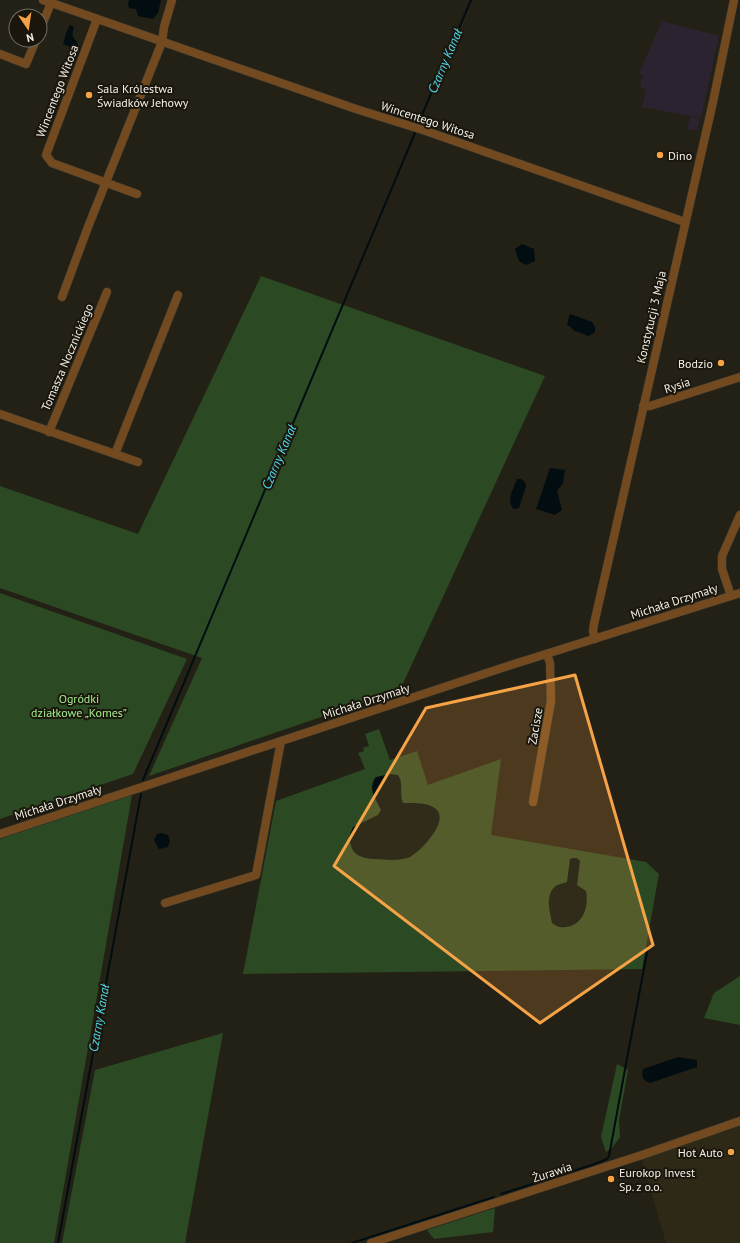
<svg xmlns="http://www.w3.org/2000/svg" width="740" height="1243" viewBox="0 0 740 1243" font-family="'PT Sans',sans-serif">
	<rect width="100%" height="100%" fill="#232015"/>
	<polygon fill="#2e2817" points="740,1126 740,1243 666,1243 641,1157"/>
	<g fill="#2c2331">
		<polygon points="662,21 719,36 701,118 642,107 646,89 640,87 643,75 639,73"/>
		<polygon points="690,117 700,119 697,131 687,129"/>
	</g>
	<g fill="#2b4a23">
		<polygon points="261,276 545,376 400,690 149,776 202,658 0,588 0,486 138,534"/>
		<polygon points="0,593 187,659 133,774 0,819"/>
		<polygon points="379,729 390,760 417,751 428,785 501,759 491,835 646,862 659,874 642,969 243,974 276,801 365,769 361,759 358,753 364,751 363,748 369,746 365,734"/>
		<polygon points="132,795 54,1243 0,1243 0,839"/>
		<polygon points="740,976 740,1025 704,1018 714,993"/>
		<polygon points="223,1033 185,1243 62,1243 95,1070"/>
		<polygon points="617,1064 628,1070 619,1120 620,1137 612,1148 606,1152 601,1137"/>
		<polygon points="495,1208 493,1232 434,1239 427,1230"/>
	</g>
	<g fill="#010d10">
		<polygon points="129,0 161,0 158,13 153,19 138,16 136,9 129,8 128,4"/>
		<path d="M70,25L74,27C69,41 79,38 78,48L75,49L63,44L66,33Z"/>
		<polygon points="522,244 534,249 535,261 526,265 519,261 515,249"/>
		<polygon points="570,314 592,322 595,327 595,332 589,336 575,331 567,324"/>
		<polygon points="550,468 565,470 563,483 557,491 562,510 555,515 536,509"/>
		<path d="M517,479H521L525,482L526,486L519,508L514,509C505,502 514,488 517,479Z"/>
		<path d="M390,774L398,775C404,783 399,794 403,803C413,803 428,802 436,809C450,821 421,851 410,857C400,861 387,860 376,859C369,859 360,858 354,852C351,848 350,841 349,837L353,827L378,815L381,810C376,799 367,788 376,777Z"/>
		<polygon points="162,833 168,835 170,841 168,847 159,849 154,840 157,834"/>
		<path d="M573,858H577L580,861L577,885L586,891C589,905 584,925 566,927C560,928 557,927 552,923C550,911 544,894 557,885C560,884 564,883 567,882L570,859Z"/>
		<polygon points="678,1057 697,1060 697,1067 650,1083 644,1080 642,1075 643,1069"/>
	</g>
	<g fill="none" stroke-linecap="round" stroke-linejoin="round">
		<g stroke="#010d10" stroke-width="2">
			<polyline points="419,122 471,0"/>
			<polyline points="143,780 415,133"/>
			<polyline points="501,1194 592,1165 607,1159 609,1156 626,1064 648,947"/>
			<polyline points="58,1243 141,794"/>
			<polyline points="352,1243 494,1197"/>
		</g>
		<g stroke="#403d33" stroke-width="9">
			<g id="minor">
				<polyline points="43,0 356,109 423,130 685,222"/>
				<polyline points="97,19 46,155 52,163 137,194"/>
				<polyline points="40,30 51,3"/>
				<polyline points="0,54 26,64 36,40"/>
				<polyline points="62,297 88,227 162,42 164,27 172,0"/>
				<polyline points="643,406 650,406 740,377"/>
				<polyline points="0,414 138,462"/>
				<polyline points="49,432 107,292"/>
				<polyline points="115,454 178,295"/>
				<polyline points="731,596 722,569 722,556 740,515"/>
				<polyline points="595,639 593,631 594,624 713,102 734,0"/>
				<polyline points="533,802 551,701 550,663 547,654"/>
				<polyline points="0,834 511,665 740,593"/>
				<polyline points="165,903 256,875 281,741"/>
				<polyline points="371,1243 642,1155 740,1121"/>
			</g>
		</g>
		<use href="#minor" stroke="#734a1f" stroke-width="8"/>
	</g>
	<path fill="#f5a346" fill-opacity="0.2" stroke="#f5a346" stroke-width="3" stroke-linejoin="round" d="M575,675L653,945L540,1023L334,866L426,708Z"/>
	<g fill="#f5a346" stroke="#1a160c" stroke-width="1.5">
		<circle cx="89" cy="95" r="4"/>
		<circle cx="660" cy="155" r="4"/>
		<circle cx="721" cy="363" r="4"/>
		<circle cx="731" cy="1152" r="4"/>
		<circle cx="611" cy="1179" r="4"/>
	</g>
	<g text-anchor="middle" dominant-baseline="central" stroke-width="4" stroke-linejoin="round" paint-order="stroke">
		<g font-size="12" fill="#f2f0e8" stroke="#1a160c" text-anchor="start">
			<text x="97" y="88">Sala Królestwa<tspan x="97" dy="14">Świadków Jehowy</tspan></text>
			<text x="668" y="155">Dino</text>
			<text x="713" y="363" text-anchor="end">Bodzio</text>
			<text x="723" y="1152" text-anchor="end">Hot Auto</text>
			<text x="619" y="1172">Eurokop Invest<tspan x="619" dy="14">Sp. z o.o.</tspan></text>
		</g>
		<g font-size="12" fill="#f2f0e8" stroke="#1a160c">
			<text transform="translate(57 91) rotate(-69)">Wincentego Witosa</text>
			<text transform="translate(428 120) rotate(18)">Wincentego Witosa</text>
			<text transform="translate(651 317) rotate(-77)">Konstytucji 3 Maja</text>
			<text transform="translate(67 357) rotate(-67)">Tomasza Nocznickiego</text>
			<text transform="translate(677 385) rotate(-18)">Rysia</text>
			<text transform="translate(674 601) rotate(-18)">Michała Drzymały</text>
			<text transform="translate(366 701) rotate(-18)">Michała Drzymały</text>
			<text transform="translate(535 726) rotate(-80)">Zacisze</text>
			<text transform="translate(58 802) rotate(-18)">Michała Drzymały</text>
			<text transform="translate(552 1172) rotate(-18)">Żurawia</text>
		</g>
		<g font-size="12" fill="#a0ed8c" stroke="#1a160c">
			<text x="79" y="698">Ogródki<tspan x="79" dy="14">działkowe „Komes”</tspan></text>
		</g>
		<g font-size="13" font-style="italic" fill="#4fd8ec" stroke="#1a160c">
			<text transform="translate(445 61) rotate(-67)">Czarny Kanał</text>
			<text transform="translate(279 457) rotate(-67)">Czarny Kanał</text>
			<text transform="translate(99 1018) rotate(-80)">Czarny Kanał</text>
		</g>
	</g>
	<g transform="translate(28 28) rotate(167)"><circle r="19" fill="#1a160c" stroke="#706d64"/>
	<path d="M0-3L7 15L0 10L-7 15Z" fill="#f5a346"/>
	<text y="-6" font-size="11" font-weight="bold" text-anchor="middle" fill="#f2f0e8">N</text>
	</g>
</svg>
